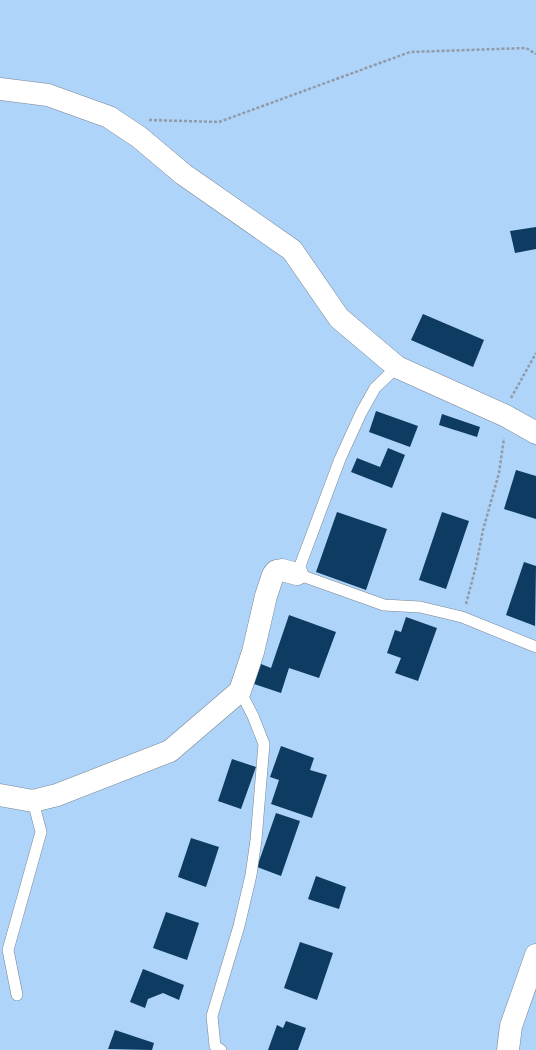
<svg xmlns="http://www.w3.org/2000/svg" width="536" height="1050" viewBox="0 0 536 1050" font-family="Helvetica,sans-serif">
	<rect width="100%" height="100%" fill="#dae9f8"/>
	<rect fill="#afd4f9" x="0" y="0" width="536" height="1050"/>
	<g fill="#0e3b62">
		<polygon points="536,227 536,249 515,253 510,231"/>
		<polygon points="423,314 484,340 473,367 411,340"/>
		<polygon points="376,411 418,426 410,447 369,432"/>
		<polygon points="442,414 480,427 477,437 439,425"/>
		<polygon points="388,448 405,455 392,488 351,472 357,458 380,467"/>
		<polygon points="516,470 536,476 536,519 504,509"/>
		<polygon points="337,512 387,529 366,590 316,572"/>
		<polygon points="442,512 469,521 446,589 419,580"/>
		<polygon points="524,562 536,566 535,626 506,615"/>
		<polygon points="289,615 336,632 319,678 289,668 281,693 254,684 261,664 271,668"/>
		<polygon points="406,617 437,628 418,681 395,673 401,658 387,653 395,630 401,632"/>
		<polygon points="281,746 314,758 310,770 327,775 312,818 271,804 279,780 270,777"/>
		<polygon points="232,759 256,767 241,809 218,801"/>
		<polygon points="276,813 300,821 281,876 257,867"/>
		<polygon points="191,838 219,847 206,887 178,877"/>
		<polygon points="316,876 346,887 339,909 308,899"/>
		<polygon points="166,912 199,923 187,960 153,948"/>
		<polygon points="300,942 333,953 317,1000 284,988"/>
		<polygon points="143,969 184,985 179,1000 163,993 148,999 145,1008 130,1002"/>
		<polygon points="286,1021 306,1028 298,1050 268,1050 277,1025 283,1028"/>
		<polygon points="115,1030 154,1043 152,1050 108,1049"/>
	</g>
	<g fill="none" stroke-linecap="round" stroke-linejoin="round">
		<g stroke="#788592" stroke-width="12">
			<g id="service">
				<polyline points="397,367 375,388 361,413 340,459 297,574 384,605 420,607 462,617 536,647"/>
				<polyline points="17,995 8,950 41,832 33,801"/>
				<polyline points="221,1050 215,1046 212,1016 239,926 251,875 256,840 264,744 253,716 240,691"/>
			</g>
		</g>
		<g stroke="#788592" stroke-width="23">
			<g id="minor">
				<polyline points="0,89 48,95 109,117 139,137 183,174 292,250 339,318 397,367 506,416 536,433"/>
				<polyline points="0,795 33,801 57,795 170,751 240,691 253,652 266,596 273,575 276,571 282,570 297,574"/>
				<polyline points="508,1050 511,1026 536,955"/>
			</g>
		</g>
		<g stroke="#909ba7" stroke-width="2.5" stroke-dasharray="3 2" stroke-linecap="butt">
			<polyline points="149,120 219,122 410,52 526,48 536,54"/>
			<polyline points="511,398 536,353"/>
			<polyline points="466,604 476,566 483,530 499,473 504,438"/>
		</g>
		<use href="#service" stroke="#fff" stroke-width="11"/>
		<use href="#minor" stroke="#fff" stroke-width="22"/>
	</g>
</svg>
